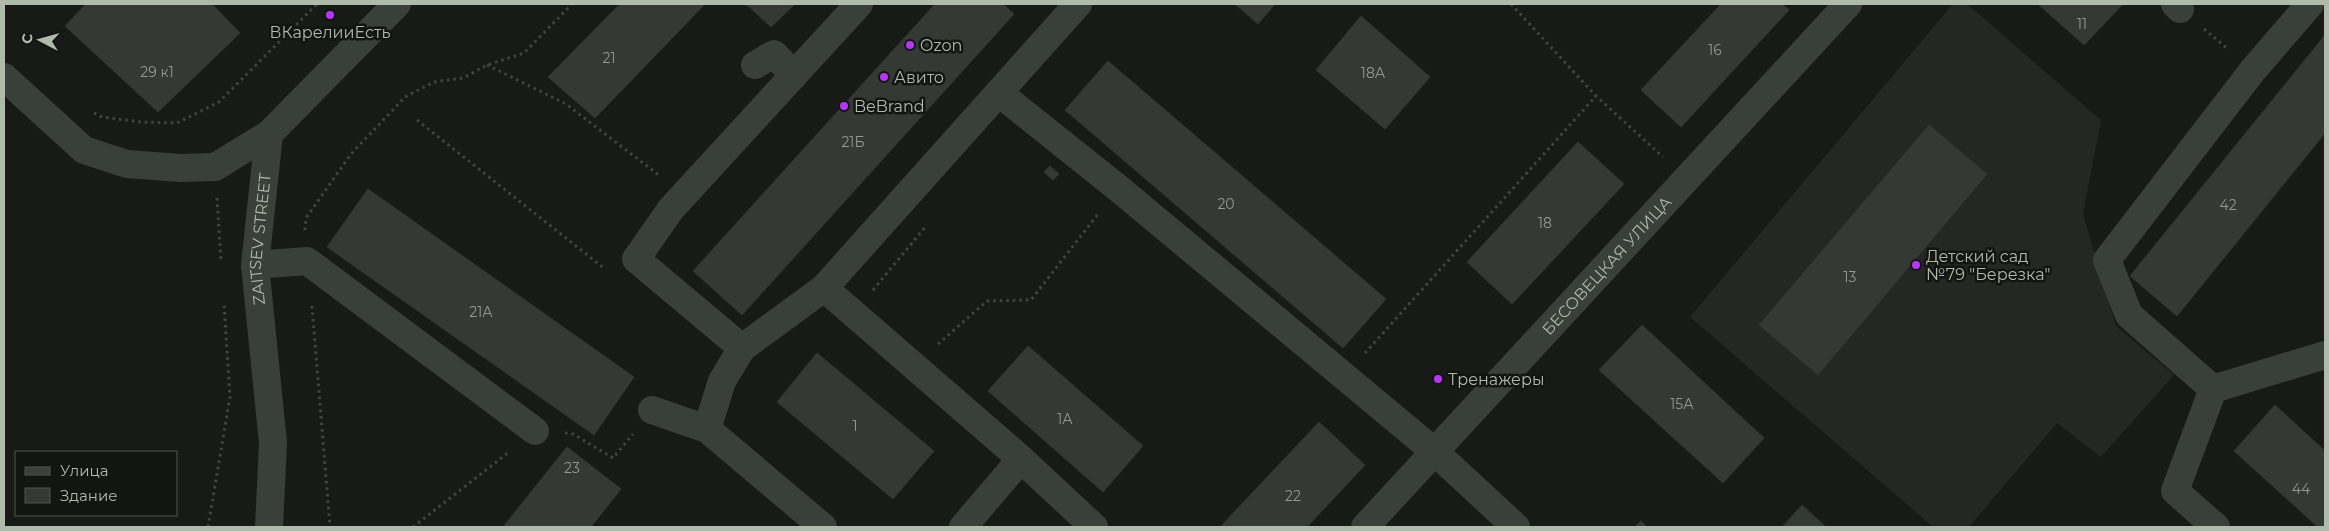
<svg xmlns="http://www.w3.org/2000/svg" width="2329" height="531" viewBox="0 0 2329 531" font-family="Montserrat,sans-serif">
	<rect width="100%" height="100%" fill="#181a18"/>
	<polygon fill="#242724" points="1953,4 1967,4 2101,120 2083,214 2116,326 2174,375 2101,457 2057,423 1969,527 1933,527 1690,317"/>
	<g fill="#353935" stroke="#323632">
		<polygon points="86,4 212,4 240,33 158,112 65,26"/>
		<polygon points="620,4 705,4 595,118 548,77"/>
		<polygon points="746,4 795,4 771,27"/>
		<polygon points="935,4 1003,4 1014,14 742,315 693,271"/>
		<polygon points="1235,4 1275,4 1258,24"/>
		<polygon points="1721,4 1782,4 1789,10 1681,127 1641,90"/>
		<polygon points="2038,4 2123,4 2084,45"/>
		<polygon points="1361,16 1430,77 1385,129 1316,70"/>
		<polygon points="2325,35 2325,133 2177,316 2130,276"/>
		<polygon points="1108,61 1386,299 1343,348 1065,110"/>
		<polygon points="1929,125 1987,174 1818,375 1759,325"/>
		<polygon points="1578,142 1624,184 1512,304 1467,262"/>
		<polygon points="1050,166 1059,174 1053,180 1044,172"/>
		<polygon points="368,189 634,377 594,435 327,247"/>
		<polygon points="1642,325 1764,438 1723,483 1599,370"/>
		<polygon points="1028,346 1143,446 1103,492 988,391"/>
		<polygon points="817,353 934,451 893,499 777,402"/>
		<polygon points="2275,405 2325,451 2325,527 2318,527 2234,451"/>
		<polygon points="1319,422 1365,465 1307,527 1220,527"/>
		<polygon points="567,447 621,489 591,527 503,527"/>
		<polygon points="1802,505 1826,527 1782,527"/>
		<polygon points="1641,521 1647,527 1635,527"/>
	</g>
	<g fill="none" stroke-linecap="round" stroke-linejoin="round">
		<g stroke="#40463f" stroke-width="3" stroke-dasharray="2.5 4" stroke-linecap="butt">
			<polyline points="1511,4 1596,96"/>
			<polyline points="2204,29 2228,49"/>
			<polyline points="487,65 566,104 660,176"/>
			<polyline points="94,113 102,117 141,122 177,123 219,102 317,4"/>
			<polyline points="417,120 605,269"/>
			<polyline points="217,198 221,261"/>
			<polyline points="305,230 306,218 351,154 405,97 434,82 463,78 487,65 524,53 572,4"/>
			<polyline points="873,290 927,225"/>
			<polyline points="312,306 330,527"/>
			<polyline points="938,344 987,301 1031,300 1098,214"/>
			<polyline points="1365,353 1596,96 1663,157"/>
			<polyline points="565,433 573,434 613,458 633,434"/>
			<polyline points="208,527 230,397 224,303"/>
			<polyline points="413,527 509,452"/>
		</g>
		<g stroke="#393f39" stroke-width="28">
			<polyline points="2175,4 2180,9"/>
			<polyline points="755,65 774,54 794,75"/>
			<polyline points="4,77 84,150 127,164 180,168 215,167 269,134"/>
			<polyline points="999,93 1118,188 1435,452 1516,527"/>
			<polyline points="255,265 307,261 535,431"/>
			<polyline points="824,288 1021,459 1094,527"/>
			<polyline points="742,348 636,259 671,209 859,4"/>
			<polyline points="2213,389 2129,315 2107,260 2253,70 2310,4"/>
			<polyline points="652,410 707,429 823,527"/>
			<polyline points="707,429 722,381 742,348 824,288 1078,4"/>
			<path id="s1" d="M269,527L273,443L255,265L269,134L397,4"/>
			<polyline points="963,527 1021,459"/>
			<path id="s2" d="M1365,527L1848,4"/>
			<polyline points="2216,527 2175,491 2213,389 2325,355"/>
		</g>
	</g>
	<g fill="#b636f3" stroke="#131513" stroke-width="2">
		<circle cx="330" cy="15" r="5"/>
		<circle cx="910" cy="45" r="5"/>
		<circle cx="884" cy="77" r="5"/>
		<circle cx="844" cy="106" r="5"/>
		<circle cx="1916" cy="265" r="5"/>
		<circle cx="1438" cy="379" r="5"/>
	</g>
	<g text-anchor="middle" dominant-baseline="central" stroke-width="5" stroke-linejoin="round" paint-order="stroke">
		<g font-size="14" fill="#909a8d">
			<text x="2082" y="24">11</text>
			<text x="1715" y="50">16</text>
			<text x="609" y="58">21</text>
			<text x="157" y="72">29 к1</text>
			<text x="1373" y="73">18А</text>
			<text x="853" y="142">21Б</text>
			<text x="1226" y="204">20</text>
			<text x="2228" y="205">42</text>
			<text x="1545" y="223">18</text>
			<text x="1850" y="277">13</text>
			<text x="481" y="312">21А</text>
			<text x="1682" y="404">15А</text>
			<text x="1065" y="419">1А</text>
			<text x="855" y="426">1</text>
			<text x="572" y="468">23</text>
			<text x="2301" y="489">44</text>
			<text x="1293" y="496">22</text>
		</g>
		<g font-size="16" fill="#aebaaa" stroke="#131513" text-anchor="start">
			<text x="330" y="32" text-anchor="middle">ВКарелииЕсть</text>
			<text x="920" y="45">Ozon</text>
			<text x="894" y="77">Авито</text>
			<text x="854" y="106">BeBrand</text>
			<text x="1926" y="256">Детский сад<tspan x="1926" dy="18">№79 "Березка"</tspan></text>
			<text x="1448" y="379">Тренажеры</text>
		</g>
		<g font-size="16" fill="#aebaaa" stroke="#131513">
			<text stroke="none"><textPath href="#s1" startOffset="289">ZAITSEV STREET</textPath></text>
			<text stroke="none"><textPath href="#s2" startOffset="356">БЕСОВЕЦКАЯ УЛИЦА</textPath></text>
		</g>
	</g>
	<rect width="2329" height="531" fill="none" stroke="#aebaaa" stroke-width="10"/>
	<rect x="15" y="451" width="162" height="65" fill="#131513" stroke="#51574f"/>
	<rect x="25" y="467" width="25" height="8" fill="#393f39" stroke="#51574f"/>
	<text x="60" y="476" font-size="15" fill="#aebaaa">Улица</text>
	<rect x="25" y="488" width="25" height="15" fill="#353935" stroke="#51574f"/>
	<text x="60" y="501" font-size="15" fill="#aebaaa">Здание</text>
	<g transform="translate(40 40) rotate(276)" stroke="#131513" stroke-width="4" paint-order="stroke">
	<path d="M0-4L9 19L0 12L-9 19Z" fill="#aebaaa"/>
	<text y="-8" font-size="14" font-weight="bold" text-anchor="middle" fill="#aebaaa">С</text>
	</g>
</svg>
